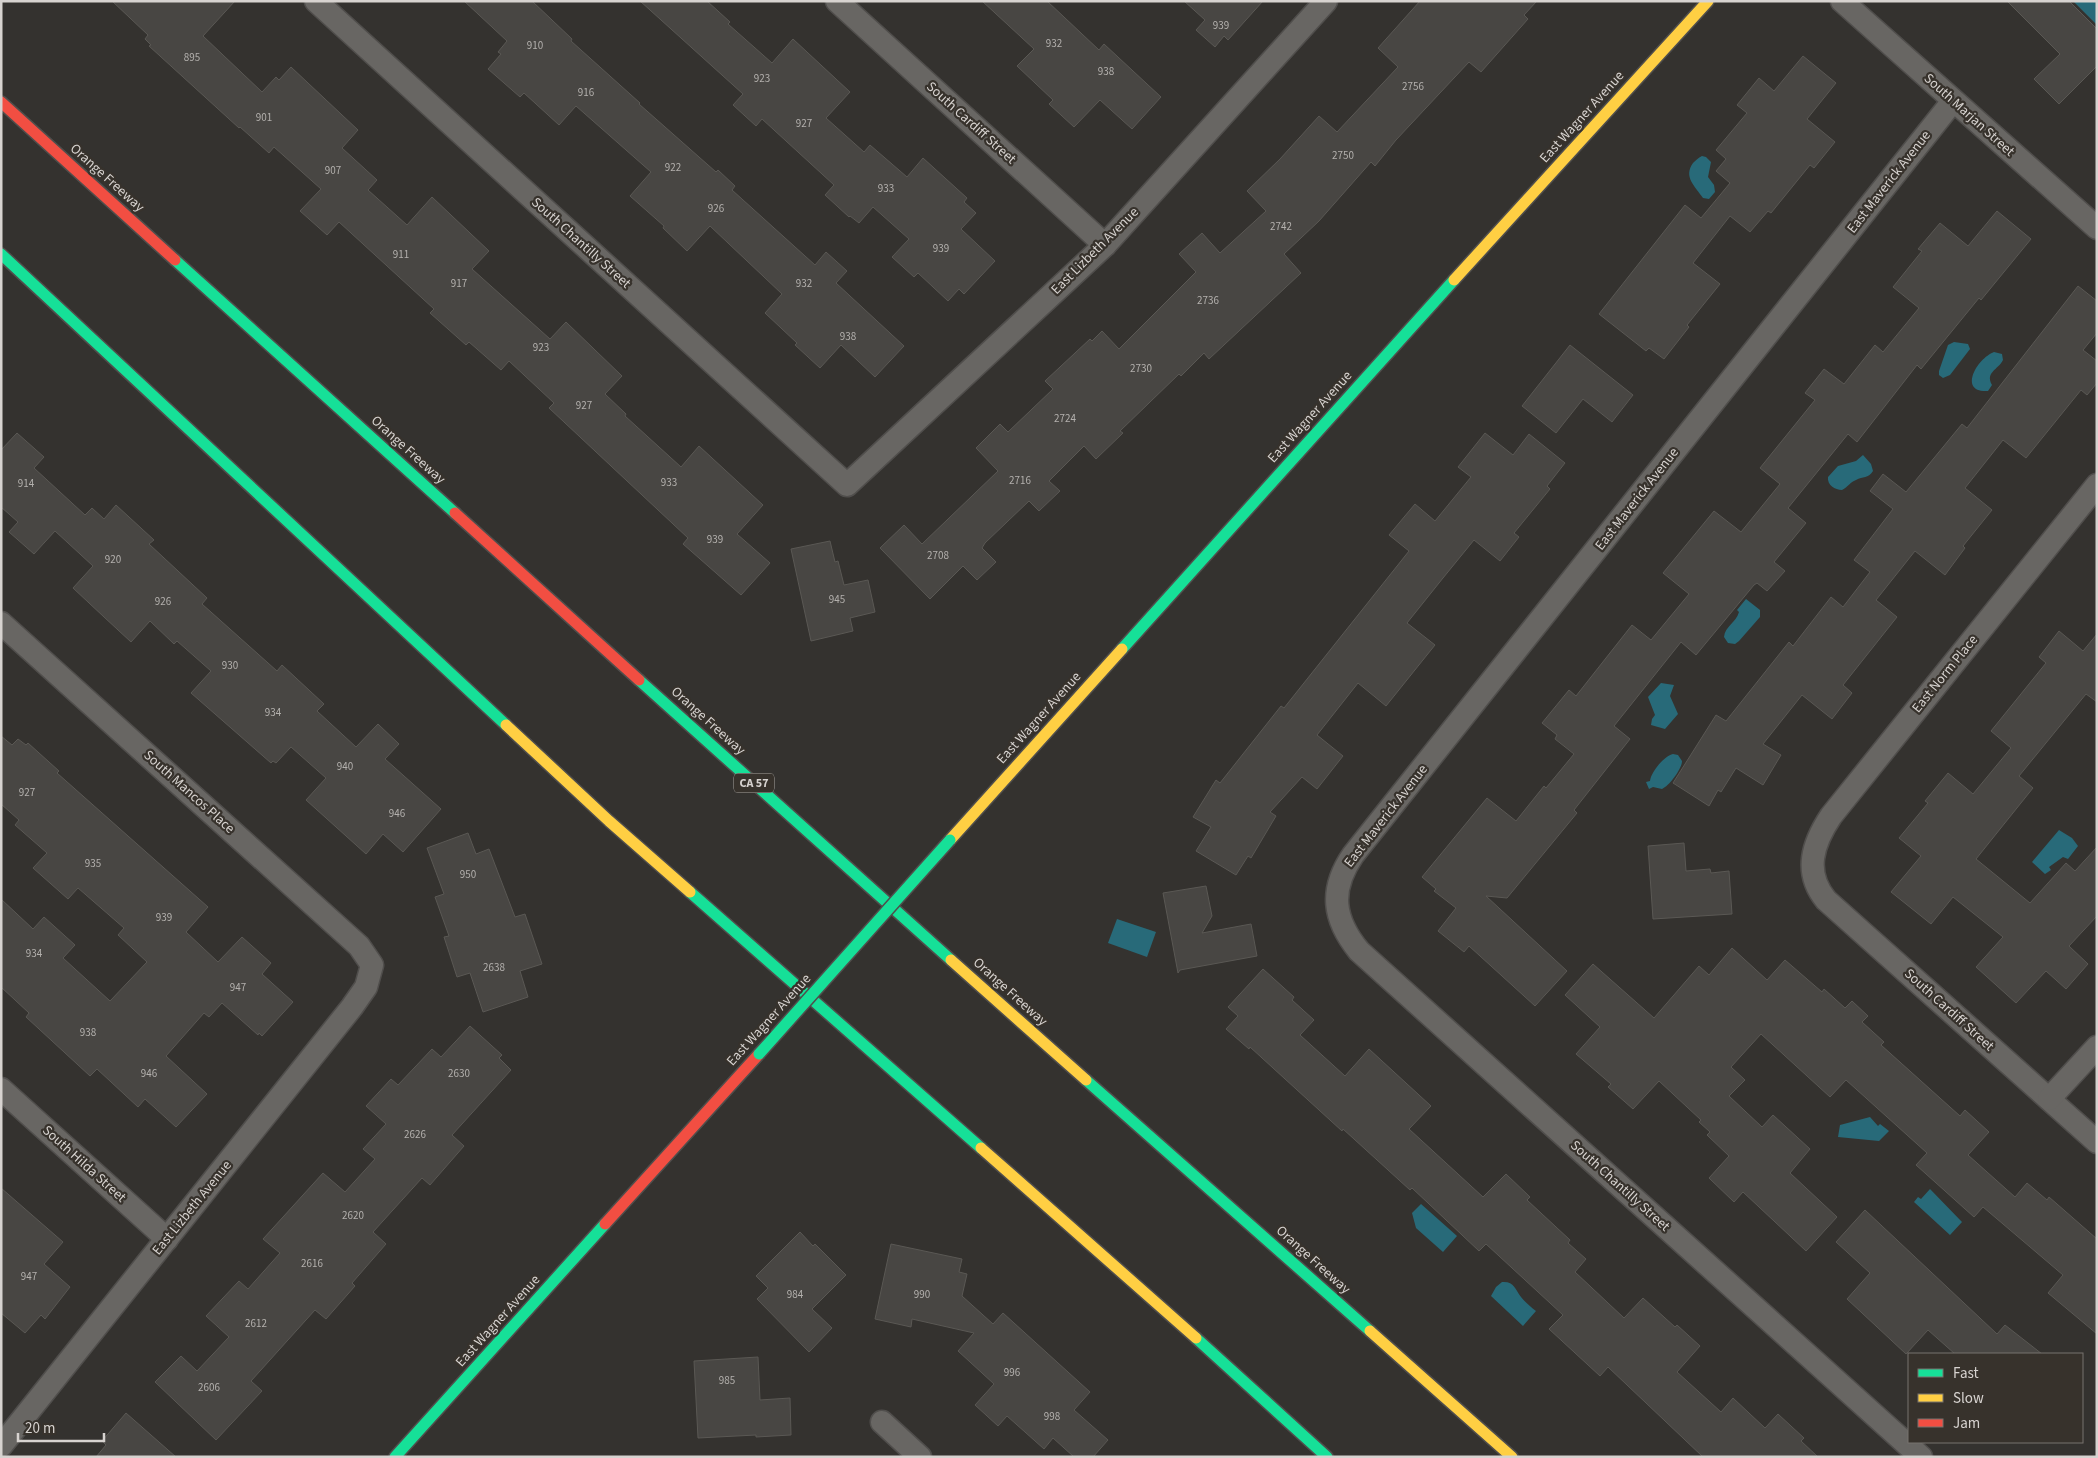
<svg xmlns="http://www.w3.org/2000/svg" width="2098" height="1458" viewBox="0 0 2098 1458" font-family="'Source Sans 3',sans-serif">
	<rect width="100%" height="100%" fill="#34322f"/>
	<g fill="#286a79">
		<polygon points="2097,1 2097,25 2074,2"/>
		<path d="M1702,156L1706,157L1711,162L1708,177L1714,185L1715,192L1709,199L1703,198C1695,186 1683,177 1693,163C1696,160 1698,158 1702,156Z"/>
		<polygon points="1954,342 1968,344 1970,349 1950,375 1943,378 1939,375 1939,371 1948,345"/>
		<path d="M1994,352L2002,354L2003,360C1998,370 1985,372 1992,385L1988,391C1958,393 1976,359 1994,352Z"/>
		<path d="M1863,455L1871,464L1873,471C1868,479 1863,476 1856,480C1850,482 1848,487 1842,490C1835,490 1827,485 1828,477L1838,466L1856,461Z"/>
		<path d="M1746,599L1760,610V617L1739,641L1735,644L1728,643L1724,637C1725,626 1736,623 1739,612L1737,610Z"/>
		<polygon points="1661,683 1674,685 1670,696 1678,714 1665,729 1651,725 1652,719 1655,715 1648,697"/>
		<path d="M1673,754L1678,755L1682,761C1682,769 1669,786 1662,789L1653,787L1649,789L1646,782L1650,781C1651,772 1664,756 1673,754Z"/>
		<polygon points="2059,830 2072,838 2078,846 2068,859 2063,857 2049,867 2051,870 2045,874 2032,862"/>
		<polygon points="1117,919 1156,932 1147,957 1108,943"/>
		<polygon points="1870,1117 1878,1126 1880,1124 1889,1131 1879,1141 1838,1137 1840,1125"/>
		<polygon points="1930,1189 1962,1222 1950,1235 1914,1202 1918,1197 1921,1199"/>
		<polygon points="1421,1204 1457,1236 1443,1252 1416,1228 1412,1213"/>
		<path d="M1502,1282C1514,1281 1515,1289 1521,1297C1525,1302 1531,1307 1536,1311L1523,1326L1491,1296L1496,1287Z"/>
	</g>
	<g fill="#484643" stroke="#5a5854">
		<polygon points="112,1 235,1 203,36 262,92 276,77 279,80 291,67 358,130 342,148 377,180 368,190 407,225 432,197 489,251 472,269 550,339 566,322 622,376 605,394 626,414 625,416 681,467 699,446 763,505 737,534 770,563 741,595 683,544 688,538 549,408 554,403 509,361 501,370 469,342 466,345 430,313 434,309 339,222 327,235 300,211 321,189 274,147 269,153 240,127 239,128 149,46 151,45 145,39 148,35"/>
		<polygon points="464,1 532,1 572,39 571,41 640,103 639,104 716,172 718,170 735,186 732,190 815,265 826,252 847,271 836,283 904,346 875,377 841,345 820,368 795,345 797,343 765,313 782,294 710,226 687,251 663,228 664,226 630,196 651,172 576,106 559,125 524,93 520,97 488,69 501,54 498,52 507,41"/>
		<polygon points="640,1 707,1 730,22 728,24 772,63 793,39 850,92 826,118 864,152 870,145 907,177 923,158 967,198 964,202 976,213 961,229 995,261 964,294 959,289 948,301 918,273 914,277 892,257 909,239 873,207 859,223 850,216 849,217 825,195 834,185 762,119 756,126 733,105 743,94"/>
		<polygon points="982,1 1047,1 1099,50 1104,44 1161,97 1132,129 1100,100 1074,127 1049,104 1053,100 1017,66 1034,49"/>
		<polygon points="1184,1 1263,1 1228,40 1224,36 1215,47 1196,30 1205,20"/>
		<polygon points="1420,1 1537,1 1524,15 1528,19 1481,72 1469,62 1396,140 1375,166 1371,162 1319,221 1284,254 1301,273 1209,359 1204,353 1181,376 1179,374 1120,431 1123,433 1096,459 1084,446 1049,481 1060,491 1039,511 1029,501 985,543 982,548 996,562 977,580 963,566 930,599 880,548 904,525 922,544 998,471 976,448 1000,424 1008,432 1053,389 1045,381 1090,339 1092,341 1102,331 1119,349 1196,272 1179,254 1202,233 1220,253 1266,211 1247,191 1280,159 1319,116 1337,132 1398,67 1378,48"/>
		<polygon points="2007,1 2069,1 2097,29 2097,66 2059,104 2034,79 2060,54"/>
		<polygon points="1803,56 1836,83 1807,119 1835,142 1814,168 1810,165 1771,213 1768,211 1750,232 1730,216 1693,263 1720,284 1687,325 1689,327 1664,359 1649,348 1646,351 1599,314 1685,205 1701,218 1730,183 1716,171 1726,159 1716,150 1747,113 1737,105 1759,78 1774,91"/>
		<polygon points="1997,211 2031,239 1981,300 1979,298 1921,369 1917,365 1857,442 1848,434 1788,508 1806,523 1774,562 1785,571 1767,591 1757,583 1754,585 1696,655 1681,642 1614,726 1630,739 1574,810 1577,813 1507,898 1486,896 1567,971 1535,1006 1469,946 1464,952 1438,931 1456,908 1434,891 1436,889 1422,877 1487,798 1516,821 1544,786 1546,788 1574,754 1555,739 1557,735 1542,723 1569,690 1576,696 1632,625 1651,640 1689,594 1663,573 1714,511 1741,532 1780,484 1760,468 1815,400 1805,393 1824,369 1844,384 1875,345 1883,352 1919,308 1893,287 1922,251 1918,249 1940,223 1968,246"/>
		<polygon points="2078,286 2097,301 2097,333 2083,350 2097,361 2097,383 2087,395 2081,390 2026,458 2003,440 1965,488 1992,510 1963,546 1965,548 1945,575 1915,551 1876,600 1897,617 1843,685 1852,693 1832,719 1802,695 1763,744 1781,755 1763,785 1736,768 1721,792 1718,790 1709,806 1673,783 1716,715 1726,721 1789,642 1793,646 1831,597 1843,607 1870,572 1854,560 1893,509 1870,491 1883,474 1906,492 1962,424 1967,428"/>
		<polygon points="1570,345 1633,395 1612,422 1583,399 1556,433 1522,406"/>
		<polygon points="17,433 44,457 34,468 85,515 92,508 104,519 116,505 154,540 149,544 207,598 202,604 277,671 282,665 324,704 317,711 356,747 378,724 399,744 385,759 441,809 403,852 383,834 366,854 306,800 326,778 291,747 276,763 273,761 271,763 191,693 211,671 177,641 174,644 150,621 131,642 104,617 73,588 93,566 55,531 34,554 9,532 18,522 1,507 1,450"/>
		<polygon points="1485,433 1513,455 1529,434 1565,463 1547,486 1550,489 1514,533 1519,537 1500,561 1474,540 1443,578 1407,623 1435,645 1386,706 1358,683 1317,735 1343,756 1317,789 1302,777 1270,812 1276,816 1251,858 1248,856 1236,875 1196,851 1211,827 1193,817 1216,780 1220,783 1281,706 1284,708 1409,551 1389,535 1415,504 1435,521 1471,477 1458,467"/>
		<polygon points="830,541 835,562 838,561 844,585 868,580 875,612 850,618 853,631 811,641 791,549"/>
		<polygon points="2059,631 2083,651 2097,634 2097,702 2086,694 2019,776 2033,788 1976,859 2030,903 2066,863 2075,871 2097,847 2097,916 2069,946 2088,964 2066,989 2046,971 2016,1003 1976,967 2003,937 1953,897 1931,924 1891,892 1921,856 1899,838 1928,803 1925,801 1948,773 1973,794 2011,748 1991,731 2046,663 2039,657"/>
		<polygon points="1,736 12,745 18,739 26,745 28,743 59,771 57,773 208,907 186,932 218,962 242,937 271,963 262,974 293,1002 262,1036 259,1033 258,1035 222,1003 209,1017 204,1013 166,1056 207,1094 176,1127 145,1099 138,1107 97,1069 90,1076 26,1017 29,1013 1,987 1,899 33,929 44,917 75,945 63,958 110,1001 147,962 118,935 124,928 78,888 68,899 33,868 47,853 15,825 19,820 1,804"/>
		<polygon points="468,833 476,854 489,849 515,917 525,914 542,964 520,971 528,997 483,1012 470,973 457,977 444,937 449,936 435,897 444,894 427,848"/>
		<polygon points="1684,843 1686,871 1710,869 1711,873 1729,871 1732,914 1653,919 1648,846"/>
		<polygon points="1206,886 1212,916 1202,933 1251,924 1257,956 1180,970 1178,973 1163,893"/>
		<polygon points="1732,948 1767,980 1785,960 1822,992 1824,989 1845,1008 1852,1001 1868,1016 1862,1022 1884,1042 1881,1045 1960,1116 1965,1110 1989,1132 1968,1155 2015,1197 2027,1183 2047,1200 2049,1197 2097,1239 2097,1334 2048,1293 2063,1275 1983,1207 1974,1217 1916,1165 1927,1153 1846,1080 1830,1097 1761,1034 1731,1067 1745,1080 1729,1096 1762,1127 1773,1115 1810,1149 1790,1173 1837,1217 1806,1251 1743,1192 1734,1202 1709,1178 1729,1156 1707,1135 1710,1132 1699,1122 1701,1120 1659,1081 1633,1109 1608,1087 1611,1084 1576,1054 1600,1027 1565,995 1593,964 1654,1018 1699,966 1709,975"/>
		<polygon points="1263,969 1294,997 1292,1000 1314,1020 1300,1035 1345,1076 1369,1049 1431,1106 1409,1129 1483,1197 1506,1174 1530,1197 1527,1200 1570,1240 1568,1243 1586,1259 1575,1272 1624,1318 1643,1298 1675,1327 1677,1325 1700,1346 1677,1372 1721,1412 1733,1398 1765,1428 1778,1414 1804,1438 1801,1441 1818,1457 1703,1457 1608,1367 1600,1376 1549,1329 1563,1315 1486,1244 1479,1251 1412,1188 1410,1190 1343,1129 1342,1131 1250,1047 1249,1049 1226,1029 1238,1016 1228,1007"/>
		<polygon points="470,1026 502,1055 499,1058 511,1070 452,1135 464,1146 430,1185 422,1178 373,1232 386,1244 352,1283 355,1286 326,1319 315,1310 251,1381 262,1391 216,1440 155,1382 181,1356 197,1371 229,1337 206,1316 239,1281 248,1289 280,1253 263,1239 323,1173 345,1192 375,1159 363,1149 386,1124 366,1106 391,1079 398,1085 432,1049 441,1057"/>
		<polygon points="1,1188 63,1242 44,1264 70,1287 45,1319 41,1315 25,1333 1,1313"/>
		<polygon points="1865,1210 1997,1334 2005,1325 2042,1354 1955,1354 1928,1330 1906,1354 1847,1299 1870,1273 1836,1242"/>
		<polygon points="800,1232 813,1246 815,1244 846,1275 812,1309 832,1328 809,1352 757,1299 768,1288 756,1276"/>
		<polygon points="891,1244 962,1259 959,1272 967,1274 962,1296 993,1324 1003,1313 1090,1392 1074,1410 1108,1440 1093,1457 1074,1457 1053,1438 1044,1449 1007,1416 998,1426 975,1405 994,1384 958,1351 974,1333 912,1319 911,1327 875,1319"/>
		<polygon points="758,1357 760,1400 790,1398 791,1435 756,1437 756,1435 698,1438 694,1361"/>
		<polygon points="126,1413 176,1457 96,1457 106,1445 102,1441"/>
	</g>
	<g fill="none" stroke-linecap="round" stroke-linejoin="round">
		<g stroke="#504e4c" stroke-width="25">
			<g id="street">
				<polyline points="316,1 847,485 1105,245 1326,1"/>
				<polyline points="837,1 1105,245"/>
				<polyline points="1842,1 2097,228"/>
				<path d="M2097,485L1831,816C1813,843 1803,872 1826,900L2097,1142"/>
				<polyline points="1,623 359,946 372,965 366,987 352,1007 1,1446"/>
				<polyline points="1,1089 167,1239"/>
				<polyline points="2049,1099 2097,1047"/>
				<polyline points="882,1422 920,1457"/>
				<path d="M1921,1457L1359,951C1333,919 1329,890 1353,855L1953,101"/>
			</g>
		</g>
		<g stroke="#504e4c" stroke-width="14">
			<g id="fast">
				<polyline points="1,254 506,725"/>
				<polyline points="175,260 455,513"/>
				<polyline points="1122,649 1454,280"/>
				<polyline points="639,680 951,960"/>
				<polyline points="690,892 981,1148"/>
				<polyline points="1086,1080 1370,1331"/>
				<polyline points="1196,1338 1327,1457"/>
				<polyline points="395,1457 605,1224"/>
			</g>
		</g>
		<g stroke="#504e4c" stroke-width="14">
			<g id="slow">
				<polyline points="1454,280 1708,1"/>
				<polyline points="506,725 609,821 690,892"/>
				<polyline points="950,840 1122,649"/>
				<polyline points="951,960 1086,1080"/>
				<polyline points="981,1148 1196,1338"/>
				<polyline points="1370,1331 1512,1457"/>
			</g>
		</g>
		<g stroke="#504e4c" stroke-width="14">
			<g id="jam">
				<polyline points="1,102 175,260"/>
				<polyline points="455,513 639,680"/>
				<polyline points="605,1224 759,1054"/>
			</g>
		</g>
		<use href="#street" stroke="#686663" stroke-width="22"/>
		<use href="#fast" stroke="#16e098" stroke-width="11"/>
		<use href="#slow" stroke="#ffcf43" stroke-width="11"/>
		<use href="#jam" stroke="#f24e42" stroke-width="11"/>
		<g stroke="#504e4c" stroke-width="14" stroke-linecap="butt">
			<polyline id="fast-bridge" points="759,1054 950,840"/>
		</g>
		<use href="#fast-bridge" stroke="#16e098" stroke-width="11"/>
	</g>
	<g text-anchor="middle" dominant-baseline="central" stroke-width="4.5" stroke-linejoin="round" paint-order="stroke">
		<g font-size="11" fill="#b3b0ad">
			<text x="1221" y="25">939</text>
			<text x="1054" y="43">932</text>
			<text x="535" y="45">910</text>
			<text x="192" y="57">895</text>
			<text x="1106" y="71">938</text>
			<text x="762" y="78">923</text>
			<text x="1413" y="86">2756</text>
			<text x="586" y="92">916</text>
			<text x="264" y="117">901</text>
			<text x="804" y="123">927</text>
			<text x="1343" y="155">2750</text>
			<text x="673" y="167">922</text>
			<text x="333" y="170">907</text>
			<text x="886" y="188">933</text>
			<text x="716" y="208">926</text>
			<text x="1281" y="226">2742</text>
			<text x="941" y="248">939</text>
			<text x="401" y="254">911</text>
			<text x="459" y="283">917</text>
			<text x="804" y="283">932</text>
			<text x="1208" y="300">2736</text>
			<text x="848" y="336">938</text>
			<text x="541" y="347">923</text>
			<text x="1141" y="368">2730</text>
			<text x="584" y="405">927</text>
			<text x="1065" y="418">2724</text>
			<text x="1020" y="480">2716</text>
			<text x="669" y="482">933</text>
			<text x="26" y="483">914</text>
			<text x="715" y="539">939</text>
			<text x="938" y="555">2708</text>
			<text x="113" y="559">920</text>
			<text x="837" y="599">945</text>
			<text x="163" y="601">926</text>
			<text x="230" y="665">930</text>
			<text x="273" y="712">934</text>
			<text x="345" y="766">940</text>
			<text x="27" y="792">927</text>
			<text x="397" y="813">946</text>
			<text x="93" y="863">935</text>
			<text x="468" y="874">950</text>
			<text x="164" y="917">939</text>
			<text x="34" y="953">934</text>
			<text x="494" y="967">2638</text>
			<text x="238" y="987">947</text>
			<text x="88" y="1032">938</text>
			<text x="149" y="1073">946</text>
			<text x="459" y="1073">2630</text>
			<text x="415" y="1134">2626</text>
			<text x="353" y="1215">2620</text>
			<text x="312" y="1263">2616</text>
			<text x="29" y="1276">947</text>
			<text x="795" y="1294">984</text>
			<text x="922" y="1294">990</text>
			<text x="256" y="1323">2612</text>
			<text x="1012" y="1372">996</text>
			<text x="727" y="1380">985</text>
			<text x="209" y="1387">2606</text>
			<text x="1052" y="1416">998</text>
		</g>
		<rect fill="#37322c" stroke="#a7a39f" stroke-width="1" x="734" y="773.5" width="40" height="19" rx="4"/>
		<g font-size="12" font-weight="bold" fill="#d7d3d0">
			<text x="754" y="783">CA 57</text>
		</g>
		<g font-size="14" fill="#d7d3d0" stroke="#37322c">
			<text transform="translate(1969 115) rotate(42)">South Marjan Street</text>
			<text transform="translate(1582 117) rotate(-48)">East Wagner Avenue</text>
			<text transform="translate(971 123) rotate(42)">South Cardiff Street</text>
			<text transform="translate(107 178) rotate(42)">Orange Freeway</text>
			<text transform="translate(1889 182) rotate(-52)">East Maverick Avenue</text>
			<text transform="translate(581 243) rotate(42)">South Chantilly Street</text>
			<text transform="translate(1095 251) rotate(-45)">East Lizbeth Avenue</text>
			<text transform="translate(1310 417) rotate(-48)">East Wagner Avenue</text>
			<text transform="translate(408 450) rotate(42)">Orange Freeway</text>
			<text transform="translate(1637 499) rotate(-52)">East Maverick Avenue</text>
			<text transform="translate(1945 674) rotate(-51)">East Norm Place</text>
			<text transform="translate(1039 718) rotate(-48)">East Wagner Avenue</text>
			<text transform="translate(708 721) rotate(42)">Orange Freeway</text>
			<text transform="translate(189 792) rotate(42)">South Mancos Place</text>
			<text transform="translate(1386 816) rotate(-52)">East Maverick Avenue</text>
			<text transform="translate(1010 992) rotate(42)">Orange Freeway</text>
			<text transform="translate(1949 1010) rotate(42)">South Cardiff Street</text>
			<text transform="translate(769 1020) rotate(-48)">East Wagner Avenue</text>
			<text transform="translate(84 1164) rotate(42)">South Hilda Street</text>
			<text transform="translate(1620 1186) rotate(42)">South Chantilly Street</text>
			<text transform="translate(192 1208) rotate(-51)">East Lizbeth Avenue</text>
			<text transform="translate(1313 1260) rotate(42)">Orange Freeway</text>
			<text transform="translate(498 1321) rotate(-48)">East Wagner Avenue</text>
		</g>
	</g>
	<rect width="2098" height="1458" fill="none" stroke="#d7d3d0" stroke-width="5"/>
	<rect x="1908" y="1353" width="175" height="90" fill="#37322c" stroke="#77726e"/>
	<rect x="1918" y="1369" width="25" height="8" fill="#16e098" stroke="#77726e"/>
	<text x="1953" y="1378" font-size="15" fill="#d7d3d0">Fast</text>
	<rect x="1918" y="1394" width="25" height="8" fill="#ffcf43" stroke="#77726e"/>
	<text x="1953" y="1403" font-size="15" fill="#d7d3d0">Slow</text>
	<rect x="1918" y="1419" width="25" height="8" fill="#f24e42" stroke="#77726e"/>
	<text x="1953" y="1428" font-size="15" fill="#d7d3d0">Jam</text>
	<path d="M18 1433v8h86v-8" fill="none" stroke="#d7d3d0" stroke-width="2.5"/>
	<text x="25" y="1433" font-size="15" fill="#d7d3d0" stroke="#37322c" stroke-width="4" paint-order="stroke">20 m</text>
</svg>
